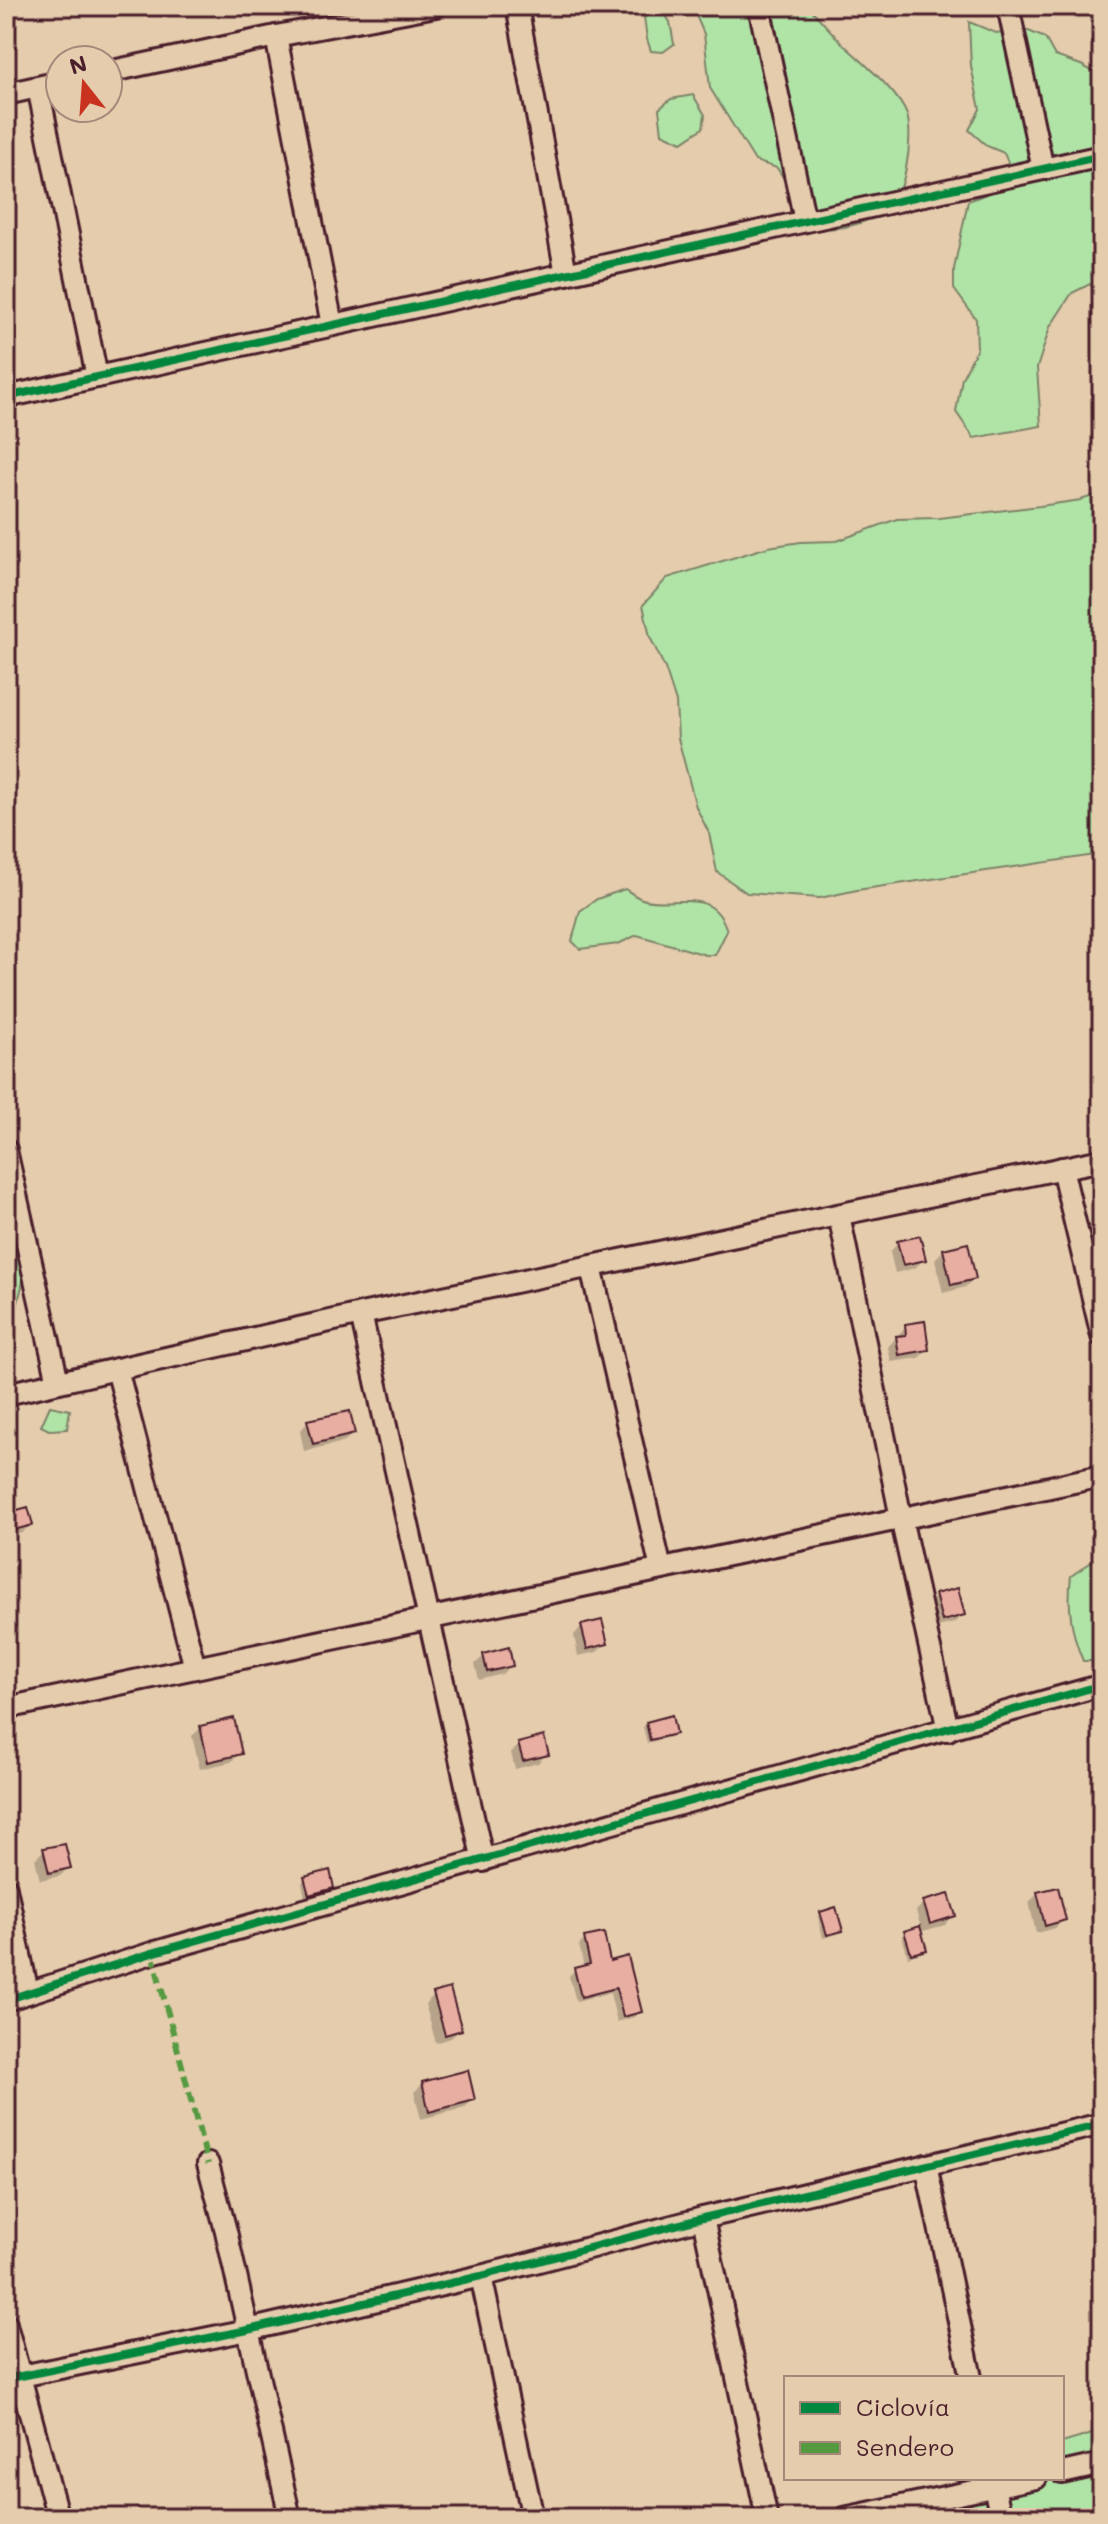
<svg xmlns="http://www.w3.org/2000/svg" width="1108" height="2524" viewBox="0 0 1108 2524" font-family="Mali,sans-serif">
	<rect width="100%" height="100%" fill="#e4ccad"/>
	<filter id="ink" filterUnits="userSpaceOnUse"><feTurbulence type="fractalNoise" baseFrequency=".0125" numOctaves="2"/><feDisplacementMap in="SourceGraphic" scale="16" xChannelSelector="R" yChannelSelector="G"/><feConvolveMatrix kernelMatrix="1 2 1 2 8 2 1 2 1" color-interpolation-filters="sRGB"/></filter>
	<g filter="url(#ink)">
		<g fill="#b0e4a6" stroke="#7d8268" stroke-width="2">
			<path d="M692,6H808C823,22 838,41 855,55C870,69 900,95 907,115C914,138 905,199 885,214C881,217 873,219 868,220C845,229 826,231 802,226L790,210L793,193L777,168L755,161L710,88L704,34Z"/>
			<polygon points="655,13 664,13 670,22 674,44 663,52 651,51 647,39 644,17"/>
			<polygon points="969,22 996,33 1024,29 1045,38 1055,56 1081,65 1102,76 1102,297 1090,284 1072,293 1050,327 1037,368 1041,426 974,438 956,412 962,378 977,349 976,319 954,289 954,269 968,201 1005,187 1011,169 1004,153 987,146 969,130 980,109 971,66"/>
			<polygon points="693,95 705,115 703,128 682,142 662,133 659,109 671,99"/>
			<polygon points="1102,493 1102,854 857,890 820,898 747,893 717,872 709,833 696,807 678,738 676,702 665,668 650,637 643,605 667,578 768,547 801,542 837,541 897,519 939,518 1040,506 1081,500"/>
			<path d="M625,889C630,892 636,897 642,899C671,909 713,884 727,931L715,955H706L637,935L618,944L580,949L572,941L580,911L597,899Z"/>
			<polygon points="6,1204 23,1281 14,1320 6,1322"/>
			<polygon points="50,1406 70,1410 67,1429 49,1430 41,1426"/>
			<path d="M1102,1555V1661H1083C1071,1633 1067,1606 1071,1576Z"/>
			<polygon points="1102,2431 1102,2518 959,2518 995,2478 1062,2478 1062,2443"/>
		</g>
		<g fill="#0003">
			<polygon points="898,1243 924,1259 915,1268 895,1273 890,1252"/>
			<polygon points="944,1250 974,1279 965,1287 943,1293 935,1259"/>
			<polygon points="906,1326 927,1349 919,1358 891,1362 888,1347"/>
			<polygon points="308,1422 353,1433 344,1442 304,1451 300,1431"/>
			<polygon points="6,1515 31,1524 22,1533 6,1537"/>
			<polygon points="936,1596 963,1614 954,1623 933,1628 927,1605"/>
			<polygon points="582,1626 605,1644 597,1652 578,1656 574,1635"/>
			<polygon points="484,1656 511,1665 502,1674 479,1680 475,1664"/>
			<polygon points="647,1723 674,1733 670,1737 647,1743 643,1727"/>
			<polygon points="201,1728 240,1753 231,1762 200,1769 192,1736"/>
			<polygon points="519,1745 546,1754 538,1763 515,1769 511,1753"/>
			<polygon points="44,1850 69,1867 60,1876 40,1880 35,1859"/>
			<polygon points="305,1879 332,1887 328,1891 305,1898 302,1883"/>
			<polygon points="1038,1894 1064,1920 1055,1928 1036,1933 1029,1902"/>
			<polygon points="924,1903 953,1916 945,1925 919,1932 924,1949 921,1953 908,1957 902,1936 905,1932 921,1928 916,1911"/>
			<polygon points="821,1913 840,1930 837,1934 823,1938 818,1917"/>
			<polygon points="585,1939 609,1963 640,2012 634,2017 617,2022 610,1993 576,2001 569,1976 575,1970 584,1967 579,1945"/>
			<polygon points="434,1995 460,2030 451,2038 436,2043 425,2004"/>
			<polygon points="423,2084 473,2100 464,2108 421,2119 414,2092"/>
		</g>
		<g fill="#e8aea2" stroke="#4a1f2b" stroke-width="2">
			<polygon points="920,1236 926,1260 903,1265 897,1241"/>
			<polygon points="968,1243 976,1279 951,1285 943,1249"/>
			<polygon points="925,1321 929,1350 899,1355 896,1336 906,1335 905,1324"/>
			<polygon points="350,1411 355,1434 313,1444 307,1420"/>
			<polygon points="28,1507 33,1525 6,1532 6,1513"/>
			<polygon points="958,1588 965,1615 942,1621 935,1594"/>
			<polygon points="602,1620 608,1644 587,1649 581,1625"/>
			<polygon points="509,1647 513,1666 487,1672 483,1654"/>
			<polygon points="672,1715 676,1734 650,1740 646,1722"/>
			<polygon points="234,1718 242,1754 208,1762 200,1726"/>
			<polygon points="544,1736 549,1755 523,1761 518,1743"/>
			<polygon points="65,1844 71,1868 49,1873 43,1848"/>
			<polygon points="330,1870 334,1888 309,1895 304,1877"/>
			<polygon points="1058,1887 1066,1920 1045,1926 1037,1892"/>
			<polygon points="949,1894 956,1916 930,1924 923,1901"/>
			<polygon points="836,1907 843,1931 827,1935 820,1912"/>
			<polygon points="920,1926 927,1950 911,1954 904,1931"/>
			<polygon points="604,1933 610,1961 628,1956 642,2012 623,2017 616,1988 581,1997 574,1968 590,1964 584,1937"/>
			<polygon points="450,1988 462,2030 445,2035 433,1993"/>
			<polygon points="468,2070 475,2100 429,2112 422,2082"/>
		</g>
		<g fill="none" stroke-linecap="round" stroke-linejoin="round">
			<g stroke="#4a1f2b" stroke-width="26">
				<g id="minor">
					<polyline points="517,6 566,274"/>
					<polyline points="759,6 805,221"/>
					<polyline points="1008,6 1043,169"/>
					<polyline points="276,36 332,325"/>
					<polyline points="108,72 276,36 436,6"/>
					<polyline points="38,87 97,377"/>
					<polyline points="6,94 60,82"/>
					<polyline points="6,397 1102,156"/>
					<polyline points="6,1150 58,1382"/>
					<polyline points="1062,1168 1102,1336"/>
					<polyline points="839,1215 901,1518 948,1730"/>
					<polyline points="591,1267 661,1569"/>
					<polyline points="361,1314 483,1861"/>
					<polyline points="117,1369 195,1668"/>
					<polyline points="6,1394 361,1314 1102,1160"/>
					<polyline points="6,1708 1102,1476"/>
					<polyline points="6,1888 28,1993"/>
					<polyline points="6,2000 152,1953 1102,1685"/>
					<polyline points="208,2164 226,2231 290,2518"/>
					<polyline points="926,2165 971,2378"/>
					<polyline points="703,2218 767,2518"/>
					<polyline points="481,2276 533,2518"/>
					<polyline points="6,2324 58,2518"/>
					<polyline points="6,2379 248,2330 481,2276 703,2218 1102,2124"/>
					<polyline points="1062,2473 1102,2464"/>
					<polyline points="992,2478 1001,2518"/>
					<polyline points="844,2518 1036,2478"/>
				</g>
			</g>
			<use href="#minor" stroke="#e4ccad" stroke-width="20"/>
			<polyline stroke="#559a41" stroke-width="6" stroke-dasharray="12 6" stroke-linecap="butt" points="152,1953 208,2164"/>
			<g stroke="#e4ccad" stroke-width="13">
				<g id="cycleway">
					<polyline points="6,397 1102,156"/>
					<polyline points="6,2000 152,1953 1102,1685"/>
					<polyline points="6,2379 248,2330 481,2276 703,2218 1102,2124"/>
				</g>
			</g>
			<use href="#cycleway" stroke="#00873e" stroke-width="8"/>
		</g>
	</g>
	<rect width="1108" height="2524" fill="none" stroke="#e4ccad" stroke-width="32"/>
	<rect x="16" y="16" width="1076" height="2492" fill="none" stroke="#4a1f2b" stroke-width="3" filter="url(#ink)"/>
	<rect x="784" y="2376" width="280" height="104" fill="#e4ccad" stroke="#a68779" stroke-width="2"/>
	<rect x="800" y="2402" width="40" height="12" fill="#00873e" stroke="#a68779" stroke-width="2"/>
	<text x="856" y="2416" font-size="24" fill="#4a1f2b">Ciclovía</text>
	<rect x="800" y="2442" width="40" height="12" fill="#559a41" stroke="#a68779" stroke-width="2"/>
	<text x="856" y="2456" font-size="24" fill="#4a1f2b">Sendero</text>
	<g transform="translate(84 84) rotate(343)"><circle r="38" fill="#e4ccad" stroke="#a68779" stroke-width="2"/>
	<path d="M0-6L14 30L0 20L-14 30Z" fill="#c8321e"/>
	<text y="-12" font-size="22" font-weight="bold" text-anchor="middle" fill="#4a1f2b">N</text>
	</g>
</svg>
